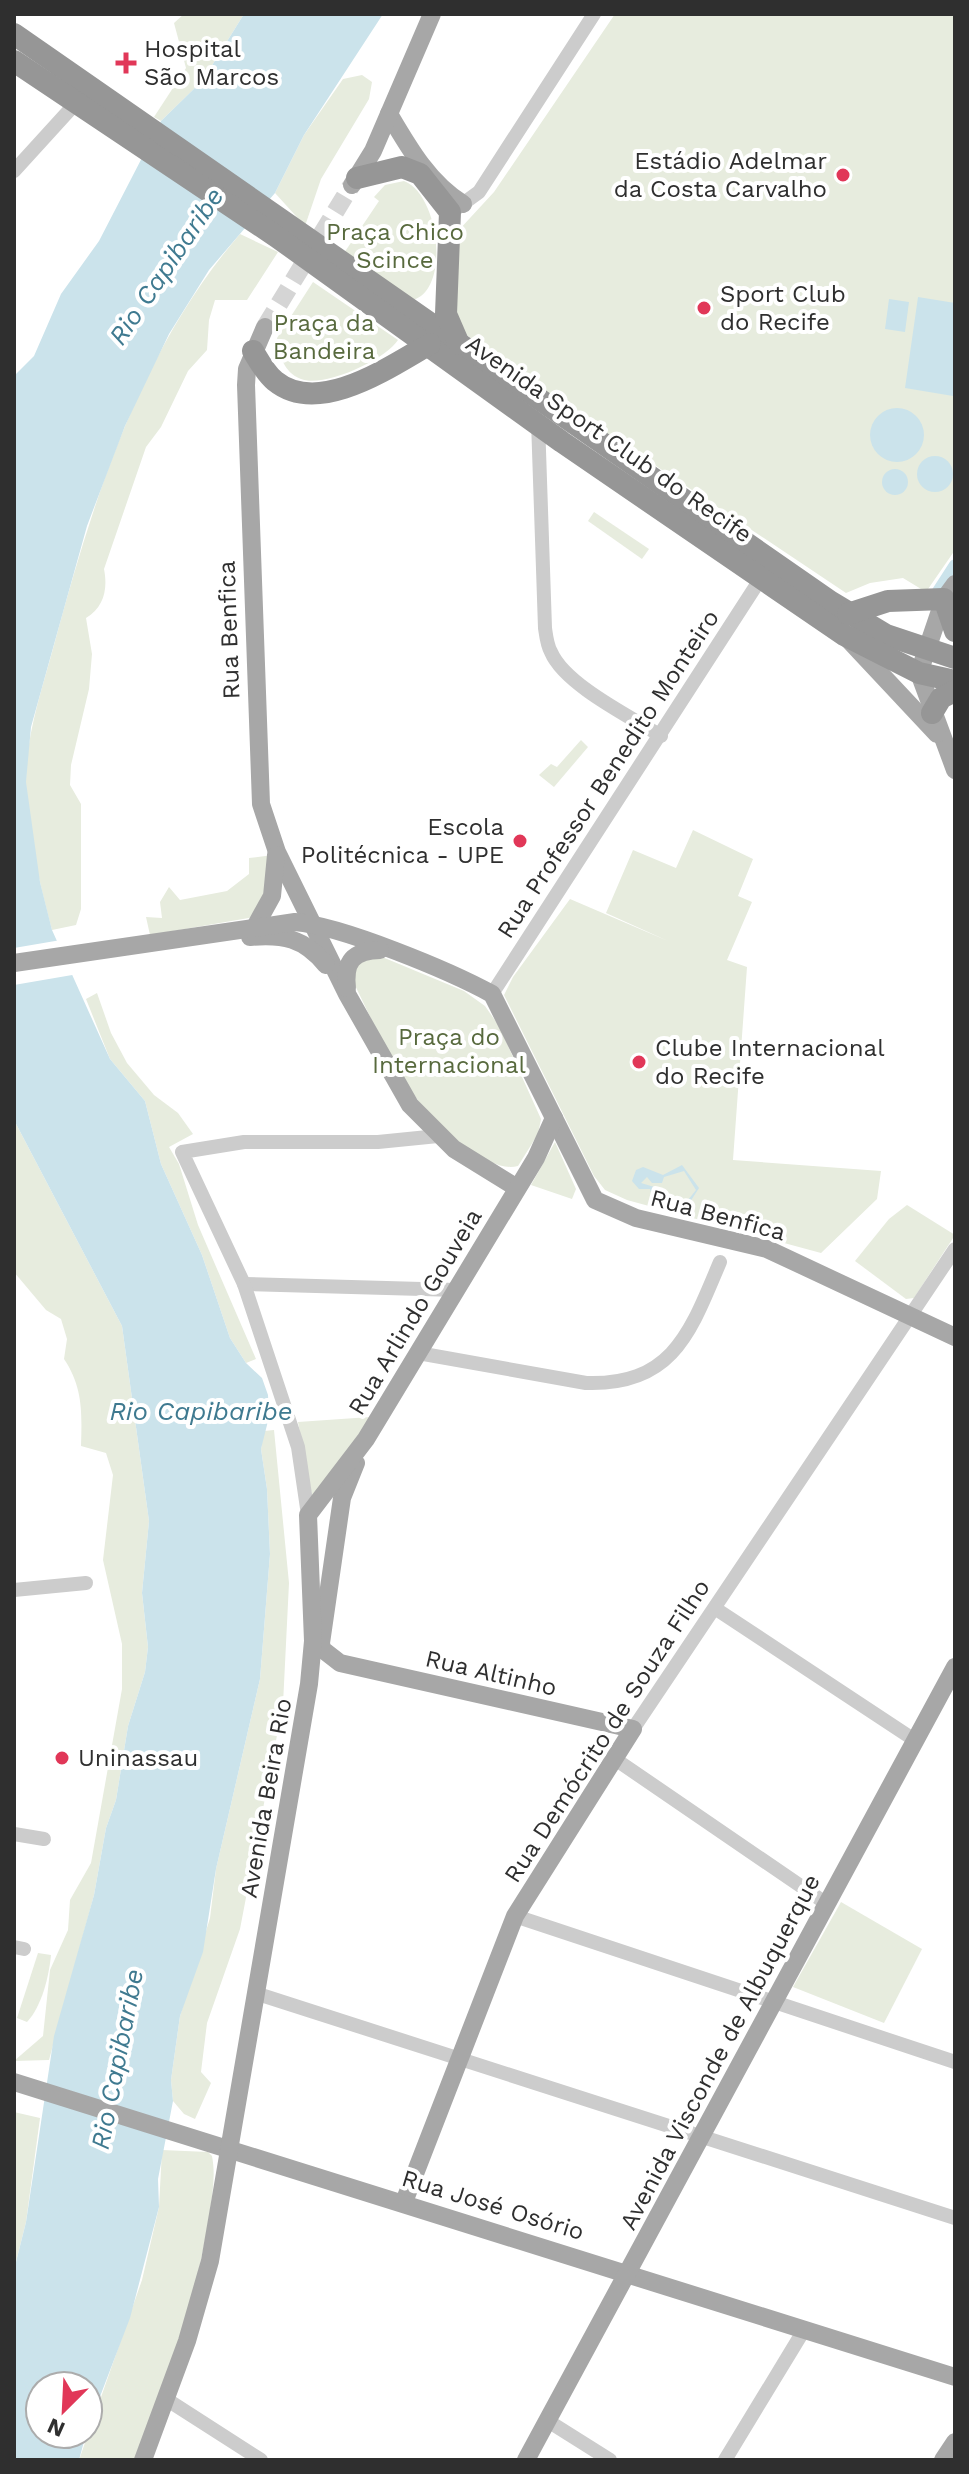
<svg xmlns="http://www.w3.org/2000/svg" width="969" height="2474" viewBox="0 0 969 2474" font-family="'Work Sans',sans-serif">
	<rect width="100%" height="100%" fill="#fff"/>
	<g fill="#e7ecde">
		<polygon points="184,14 244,14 203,80 161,121 154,117 186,68 174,23"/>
		<polygon points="615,14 955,14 955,550 926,592 903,578 870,583 846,593 496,359 462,331 452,300 458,231 494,192"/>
		<polygon points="362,75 372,82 369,99 321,179 305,226 275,193 304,135 343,79"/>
		<path d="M404,181C439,194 451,289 413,300L342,256L379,201L374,197L385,185Z"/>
		<path d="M240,234L278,252L247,300H215L209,320L207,350L188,371L161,427L146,447L104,569C108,589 104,607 86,618L92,654L89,689L71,765L70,785L81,804V909L76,925L52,930C40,883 26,831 26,781C26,734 42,690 54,645C93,500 140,350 240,234Z"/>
		<path d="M313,282L398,340C385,360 324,388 301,379C283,372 279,354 277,338Z"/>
		<polygon points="594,512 649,549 642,559 588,521"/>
		<polygon points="581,740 588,747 554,787 539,775 551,764 557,767"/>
		<polygon points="693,830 753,859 738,896 752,902 727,960 747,967 733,1160 881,1171 877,1199 821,1253 627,1200 605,1190 594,1176 504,995 513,977 570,899 668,941 606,913 633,850 676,868"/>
		<polygon points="273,855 260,916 150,935 146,917 162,918 160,902 169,887 180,900 227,891 249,874 249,858"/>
		<path d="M375,954L464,991L485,1006L499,1026L541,1119L538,1134L518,1166C502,1170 486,1160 473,1152C409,1111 383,1042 351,977L350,970Z"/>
		<polygon points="97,993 111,1033 127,1063 154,1095 178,1113 193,1134 169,1147 179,1164 198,1225 256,1359 246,1363 230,1338 202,1255 161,1164 145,1101 110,1059 86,999"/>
		<path d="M14,1120L122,1326L149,1521L142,1593L148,1647L145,1672L128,1726L116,1800L106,1828L94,1895L49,2060L14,2061L43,2036L50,1970L68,1930L70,1900L91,1863L122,1689V1644L103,1560L113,1475L106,1453L81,1446C82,1413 83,1387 64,1359L67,1339L61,1319L46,1310L14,1272Z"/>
		<polygon points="555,1142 576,1189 572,1199 531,1185"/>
		<polygon points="907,1205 955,1235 914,1298 906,1299 855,1261 889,1219"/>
		<polygon points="370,1417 349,1452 312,1496 298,1422"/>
		<polygon points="274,1430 289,1583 283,1704 240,1929 207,2023 201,2072 211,2083 195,2119 184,2114 173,2101 171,2080 180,2016 210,1918 216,1869 260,1679 270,1554 267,1489 261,1449 264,1431"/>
		<polygon points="841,1902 922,1949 884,2023 793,1987"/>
		<path d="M38,1953L51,1955C49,1976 42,2006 27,2022L17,2018Z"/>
		<polygon points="14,2112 40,2118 26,2222 14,2270"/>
		<path d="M162,2150L208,2152L212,2156C216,2177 212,2196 209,2217C196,2302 166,2381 134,2460H79L142,2280L159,2207Z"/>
	</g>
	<g fill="#cbe3eb" fill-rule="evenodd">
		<polygon points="244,14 383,14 304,135 275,193 209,270 169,334 125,426 87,526 31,727 26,782 40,882 52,930 110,1059 145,1101 161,1164 202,1255 230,1338 246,1363 262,1378 268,1395 269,1417 261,1449 267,1489 270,1554 260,1679 216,1869 203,1952 180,2016 171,2080 173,2101 158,2179 159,2207 130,2318 88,2428 88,2386 40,2386 40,2434 86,2434 79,2460 14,2460 14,2270 26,2222 54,2036 94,1895 106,1828 116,1800 128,1726 145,1672 148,1647 142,1593 149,1521 122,1326 14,1120 14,376 34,356 61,294 99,241 161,121 203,80"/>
		<polygon points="918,297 955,303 953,396 905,388"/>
		<polygon points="889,299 909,302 905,332 885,329"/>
		<circle cx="897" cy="435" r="27"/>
		<circle cx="935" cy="474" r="18"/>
		<circle cx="895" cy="482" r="13"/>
		<path d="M682,1165L699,1188L690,1202L694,1208L692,1213C668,1205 659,1222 650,1189H639L632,1181L636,1170L643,1167L663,1175ZM684,1171L696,1190L684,1205L661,1204L656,1197L661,1189L641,1183L647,1177L652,1183H662L664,1177Z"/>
	</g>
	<polygon fill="#fff" points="61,940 78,974 14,985 14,948"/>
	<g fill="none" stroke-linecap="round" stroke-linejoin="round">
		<polyline stroke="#cbe3eb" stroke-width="12" points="935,596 955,565"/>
		<polyline stroke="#d5d5d5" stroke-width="18" stroke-dasharray="18 9" stroke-linecap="butt" points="265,327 351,186"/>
		<g stroke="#ccc" stroke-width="14">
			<polyline points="14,171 75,104"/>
			<polyline points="457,208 479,192 594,14"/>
			<path d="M538,421L545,628C546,635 547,645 551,652C565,685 631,717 661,736"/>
			<polyline points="492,994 761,578"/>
			<polyline points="244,1284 457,1290"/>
			<path d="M418,1353L586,1383C674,1386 691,1330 720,1262"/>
			<polyline points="308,1515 298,1447 244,1284 182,1152 244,1142 378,1142 438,1136"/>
			<polyline points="14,1590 86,1583"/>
			<polyline points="716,1609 916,1741"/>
			<polyline points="633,1729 955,1249"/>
			<polyline points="615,1759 827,1904"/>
			<polyline points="14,1834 44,1839"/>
			<polyline points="515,1916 955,2062"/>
			<polyline points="14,1947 24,1949"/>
			<polyline points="258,1994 955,2218"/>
			<polyline points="166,2399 261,2460"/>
			<polyline points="548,2421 610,2460"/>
			<polyline points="725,2460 804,2330"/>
		</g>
		<g stroke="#a7a7a7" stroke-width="18">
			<path d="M389,114C409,148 429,183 463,204"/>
			<polyline points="352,185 373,151 432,14"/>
			<polyline points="265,327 247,369 246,385 261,804 277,852 347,994 410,1105 454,1149 517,1188"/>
			<polyline points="955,584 944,599 919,673 955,770"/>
			<polyline points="848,639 937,734"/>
			<polyline points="256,925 272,896 276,855"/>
			<path d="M250,937C283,934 304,938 326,965"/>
			<path d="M14,963L295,922C342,926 450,971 492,994L595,1200L636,1218L767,1249L955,1337"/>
			<path d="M347,988C344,961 353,951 380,950"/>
			<polyline points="356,1463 342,1498 321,1643 322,1649 340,1663 633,1729 515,1916 404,2202"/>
			<polyline points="14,2082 955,2377"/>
			<polyline points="143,2460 187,2341 210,2261 309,1684 313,1641 308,1515 366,1439 536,1158 554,1118"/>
			<polyline points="526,2460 955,1667"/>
			<polyline points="943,2460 955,2442"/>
		</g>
		<g stroke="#969696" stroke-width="22">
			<polyline points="14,34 831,602 886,635 955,658"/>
			<polyline points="14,61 277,237 562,442 844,635 919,673 955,681"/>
			<polyline points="357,178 402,167 420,174 450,212 446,314 459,344"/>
			<path d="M253,351C259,361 266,374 275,381C319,417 391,366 430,344"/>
			<polyline points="848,614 888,601 944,599 955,631"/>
			<polyline points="932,713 941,698 955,691"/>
		</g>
	</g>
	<g fill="#e13758" stroke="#fff" stroke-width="3">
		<path d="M122 51h8v8h8v8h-8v8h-8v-8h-8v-8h8z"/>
		<circle cx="843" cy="175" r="8"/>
		<circle cx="704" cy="308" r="8"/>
		<circle cx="520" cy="841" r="8"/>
		<circle cx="639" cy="1062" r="8"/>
		<circle cx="62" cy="1758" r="8"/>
	</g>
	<g text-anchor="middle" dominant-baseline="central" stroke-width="8" stroke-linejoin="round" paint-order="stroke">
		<g font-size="24" fill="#2f2f2f" stroke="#fff" text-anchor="start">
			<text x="144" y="49">Hospital<tspan x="144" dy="28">São Marcos</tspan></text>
			<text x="827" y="161" text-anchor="end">Estádio Adelmar<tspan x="827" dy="28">da Costa Carvalho</tspan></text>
			<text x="720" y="294">Sport Club<tspan x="720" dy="28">do Recife</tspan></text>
			<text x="504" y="827" text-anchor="end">Escola<tspan x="504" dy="28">Politécnica - UPE</tspan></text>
			<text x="655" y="1048">Clube Internacional<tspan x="655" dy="28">do Recife</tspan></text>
			<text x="78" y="1758">Uninassau</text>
		</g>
		<g font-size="24" fill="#586a3e" stroke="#fff">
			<text x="395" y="232">Praça Chico<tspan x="395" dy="28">Scince</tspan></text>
			<text x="324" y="323">Praça da<tspan x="324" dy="28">Bandeira</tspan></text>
			<text x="449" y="1037">Praça do<tspan x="449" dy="28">Internacional</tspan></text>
		</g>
		<g font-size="24" fill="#2f2f2f" stroke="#fff">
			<text transform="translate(609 439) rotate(35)">Avenida Sport Club do Recife</text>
			<text transform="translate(229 630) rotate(-92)">Rua Benfica</text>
			<text transform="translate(608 774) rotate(-57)">Rua Professor Benedito Monteiro</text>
			<text transform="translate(718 1215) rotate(15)">Rua Benfica</text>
			<text transform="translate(415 1312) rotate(-59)">Rua Arlindo Gouveia</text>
			<text transform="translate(491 1673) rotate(13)">Rua Altinho</text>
			<text transform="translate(607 1731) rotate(-57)">Rua Demócrito de Souza Filho</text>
			<text transform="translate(266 1798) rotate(-80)">Avenida Beira Rio</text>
			<text transform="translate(720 2052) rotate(-62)">Avenida Visconde de Albuquerque</text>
			<text transform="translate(493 2205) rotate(17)">Rua José Osório</text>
		</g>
		<g font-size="26" font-style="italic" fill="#3f7a90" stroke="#fff">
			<text transform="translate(166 266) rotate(-56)">Rio Capibaribe</text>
			<text x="201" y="1411">Rio Capibaribe</text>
			<text transform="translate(117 2059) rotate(-79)">Rio Capibaribe</text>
		</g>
	</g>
	<rect width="969" height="2474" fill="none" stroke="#2f2f2f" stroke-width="32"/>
	<g transform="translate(64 2410) rotate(204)"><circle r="38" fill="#ffffff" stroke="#acacac" stroke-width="2"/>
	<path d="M0-6L14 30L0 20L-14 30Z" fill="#e13758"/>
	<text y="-12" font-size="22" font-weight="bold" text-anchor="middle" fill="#2f2f2f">N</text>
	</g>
</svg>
